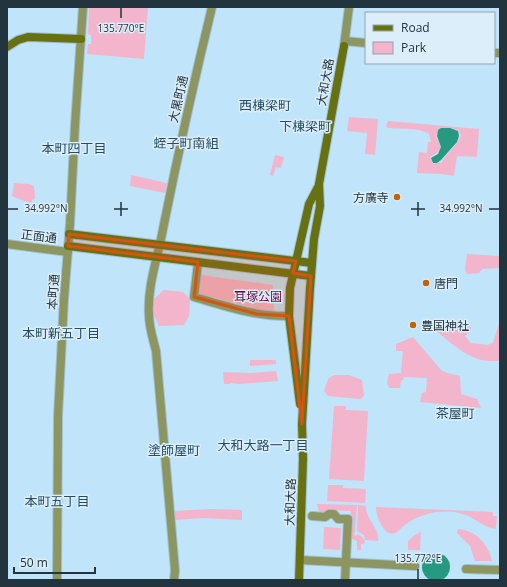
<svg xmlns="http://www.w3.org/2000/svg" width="507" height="587" viewBox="0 0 507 587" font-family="'Open Sans','Noto Sans JP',sans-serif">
	<rect width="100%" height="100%" fill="#c0e4f9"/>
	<g fill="#f2b5cb" fill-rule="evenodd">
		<polygon points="89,7 148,7 144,59 87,54 88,44 91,44 91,35 88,34"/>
		<polygon points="349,117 378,119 375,155 365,154 367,133 347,131"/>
		<path d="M388,121L479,129L477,157L457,156L454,176L442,174L417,173L419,152L427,153L428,142H431L429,134C418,126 399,131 386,127ZM441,128H450L458,130L461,136C457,146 443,156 441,164L440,162L433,164L430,157C444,149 442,149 436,136L438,130Z"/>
		<polygon points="275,155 284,157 281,168 276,167 273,176 270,175"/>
		<polygon points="131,175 167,183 165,193 130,186"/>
		<polygon points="14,183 29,184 34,186 35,198 30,203 14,197 12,196"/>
		<polygon points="467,254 500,256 500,268 482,269 479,273 467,274 465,269"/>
		<polygon points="201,275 273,285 274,311 265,311 200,294"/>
		<polygon points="164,290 183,292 190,299 189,316 184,325 159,326 154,315 154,299"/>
		<path d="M500,320V361C494,361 487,361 481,360C462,354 447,340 433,328L445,324L471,327L470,332L465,336L471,343L487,345L493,343Z"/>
		<polygon points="413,337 441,370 447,373 460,376 461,394 477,399 481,408 420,402 422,393 426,392 427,378 404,377 403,380 401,381 400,388 389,388 387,383 389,374 401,373 403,351 396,351 396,344"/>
		<polygon points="250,360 276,360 276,364 250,366"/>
		<polygon points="276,371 278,381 239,384 231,383 230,384 224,384 223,372 250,373"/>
		<polygon points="334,375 349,375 362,380 364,396 360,399 328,396 324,391 328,379"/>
		<polygon points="334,406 346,406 346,410 368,411 364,481 329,479"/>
		<polygon points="328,485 343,485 343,488 366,489 365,503 327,501"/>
		<path d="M317,504L357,505L355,532L354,534L356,536L358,534L365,540L364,535L357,531L358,505L366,506C365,519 380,528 378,541L365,540L364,544H361V550H357V541L350,538L351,511L330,510L327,514L320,515Z"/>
		<path d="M376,507L493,512V516H497L496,529C485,528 476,519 466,515C457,511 445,511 436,512C424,514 414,518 405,525C402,527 399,531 395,533C393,534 391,534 389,533C381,529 376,515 376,507Z"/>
		<polygon points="211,509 242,510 242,520 203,518 175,520 174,511"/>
		<polygon points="324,527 341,528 340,550 323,549"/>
		<path d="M458,529C476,530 489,545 492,561H475L470,546L457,533Z"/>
		<polygon points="421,532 420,550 408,550 408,541 415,535"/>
	</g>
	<g fill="#289981">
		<polygon points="441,128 450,128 458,131 459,136 457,142 441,160 437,163 433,163 431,158 438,154 441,147 437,136 438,130"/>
		<circle cx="436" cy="567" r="14"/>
	</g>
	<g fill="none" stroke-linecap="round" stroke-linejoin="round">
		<g stroke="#a0c1d4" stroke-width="10">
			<g id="street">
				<polyline points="345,41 366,43"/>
				<polyline points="344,46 349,7"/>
				<polyline points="494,53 500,53"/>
				<polyline points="7,244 68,252"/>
				<path d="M198,262L194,297C225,306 257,317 289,316"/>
				<polyline points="312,516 325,517 329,514 334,514 338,519 348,519 345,580"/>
				<polyline points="300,560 415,566"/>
				<polyline points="466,569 500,570"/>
				<polyline points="57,580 58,416 64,299 70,224 75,125 83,7"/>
				<path d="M174,580L175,570L156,351C153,339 149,327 149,315C147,286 158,257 163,229C178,154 194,81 212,7"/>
			</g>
		</g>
		<g stroke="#a0c1d4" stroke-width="10">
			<g id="secondary">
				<polyline points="7,47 18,40 28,37 81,39"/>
				<polyline points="69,234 312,263"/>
				<polyline points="68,246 311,276"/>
				<polyline points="300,404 289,316 290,288 309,204 319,185"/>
				<polyline points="299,580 303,459 302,424 310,289 314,239 320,206 319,184 344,46"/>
			</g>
		</g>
		<use href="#street" stroke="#8d9560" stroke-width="8"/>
		<use href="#secondary" stroke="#687112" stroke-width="8"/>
	</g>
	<path fill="#d45511" fill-opacity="0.2" stroke="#d45511" stroke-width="3" stroke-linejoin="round" d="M69,234L296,261L293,273L311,276L302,424L289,316L257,314L194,297L198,262L68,246Z"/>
	<path fill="none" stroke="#22343e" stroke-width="1.5" d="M121,8V18M121,202V216M418,202V216M8,209H18M114,209H128M411,209H425M489,209H499M418,569V579"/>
	<g fill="#bf640d" stroke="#dceef9" stroke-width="1.5">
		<circle cx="397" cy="197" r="4"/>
		<circle cx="426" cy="283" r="4"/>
		<circle cx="413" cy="325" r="4"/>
	</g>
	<g text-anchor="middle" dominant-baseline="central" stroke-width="3" stroke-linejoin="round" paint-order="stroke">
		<g font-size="12" fill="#22343e" stroke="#dceef9">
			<text transform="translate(325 82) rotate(-80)">大和大路</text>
			<text transform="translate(178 99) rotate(-77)">大黒町通</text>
			<text transform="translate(39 236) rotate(7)">正面通</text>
			<text transform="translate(53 292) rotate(-86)">本町通</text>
			<text transform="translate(290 502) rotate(-88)">大和大路</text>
		</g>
		<g font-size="12" fill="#22343e" stroke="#dceef9" text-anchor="start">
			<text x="389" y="197" text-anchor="end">方廣寺</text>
			<text x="434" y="283">唐門</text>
			<text x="421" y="325">豊国神社</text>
		</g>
		<g font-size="12" fill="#69083d" stroke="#dceef9">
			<text x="258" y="296">耳塚公園</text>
		</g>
		<g font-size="13" fill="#244d63" stroke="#dceef9">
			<text x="265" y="105">西棟梁町</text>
			<text x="305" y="126">下棟梁町</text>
			<text x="186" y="143">蛭子町南組</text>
			<text x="74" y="148">本町四丁目</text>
			<text x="61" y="333">本町新五丁目</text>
			<text x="455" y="413">茶屋町</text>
			<text x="263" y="445">大和大路一丁目</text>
			<text x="174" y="450">塗師屋町</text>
			<text x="57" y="501">本町五丁目</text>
		</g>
	</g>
	<g font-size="10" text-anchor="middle" fill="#22343e" stroke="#dceef9" stroke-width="3" stroke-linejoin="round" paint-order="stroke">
		<text x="121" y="32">135.770°E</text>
		<text x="46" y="212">34.992°N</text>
		<text x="461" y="212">34.992°N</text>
		<text x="418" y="562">135.772°E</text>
	</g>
	<rect width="507" height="587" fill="none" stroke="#22343e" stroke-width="16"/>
	<rect x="365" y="12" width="130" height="52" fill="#dceef9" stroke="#92a4ae"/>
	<rect x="373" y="25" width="20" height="6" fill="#687112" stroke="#92a4ae"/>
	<text x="401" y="32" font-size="12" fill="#22343e">Road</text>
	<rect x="373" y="42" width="20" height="12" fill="#f2b5cb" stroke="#92a4ae"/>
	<text x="401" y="52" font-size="12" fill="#22343e">Park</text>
	<path d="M14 567v6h81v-6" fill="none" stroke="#22343e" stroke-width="2"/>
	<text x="20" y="567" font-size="12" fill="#22343e" stroke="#dceef9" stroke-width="3" paint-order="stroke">50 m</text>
</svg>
